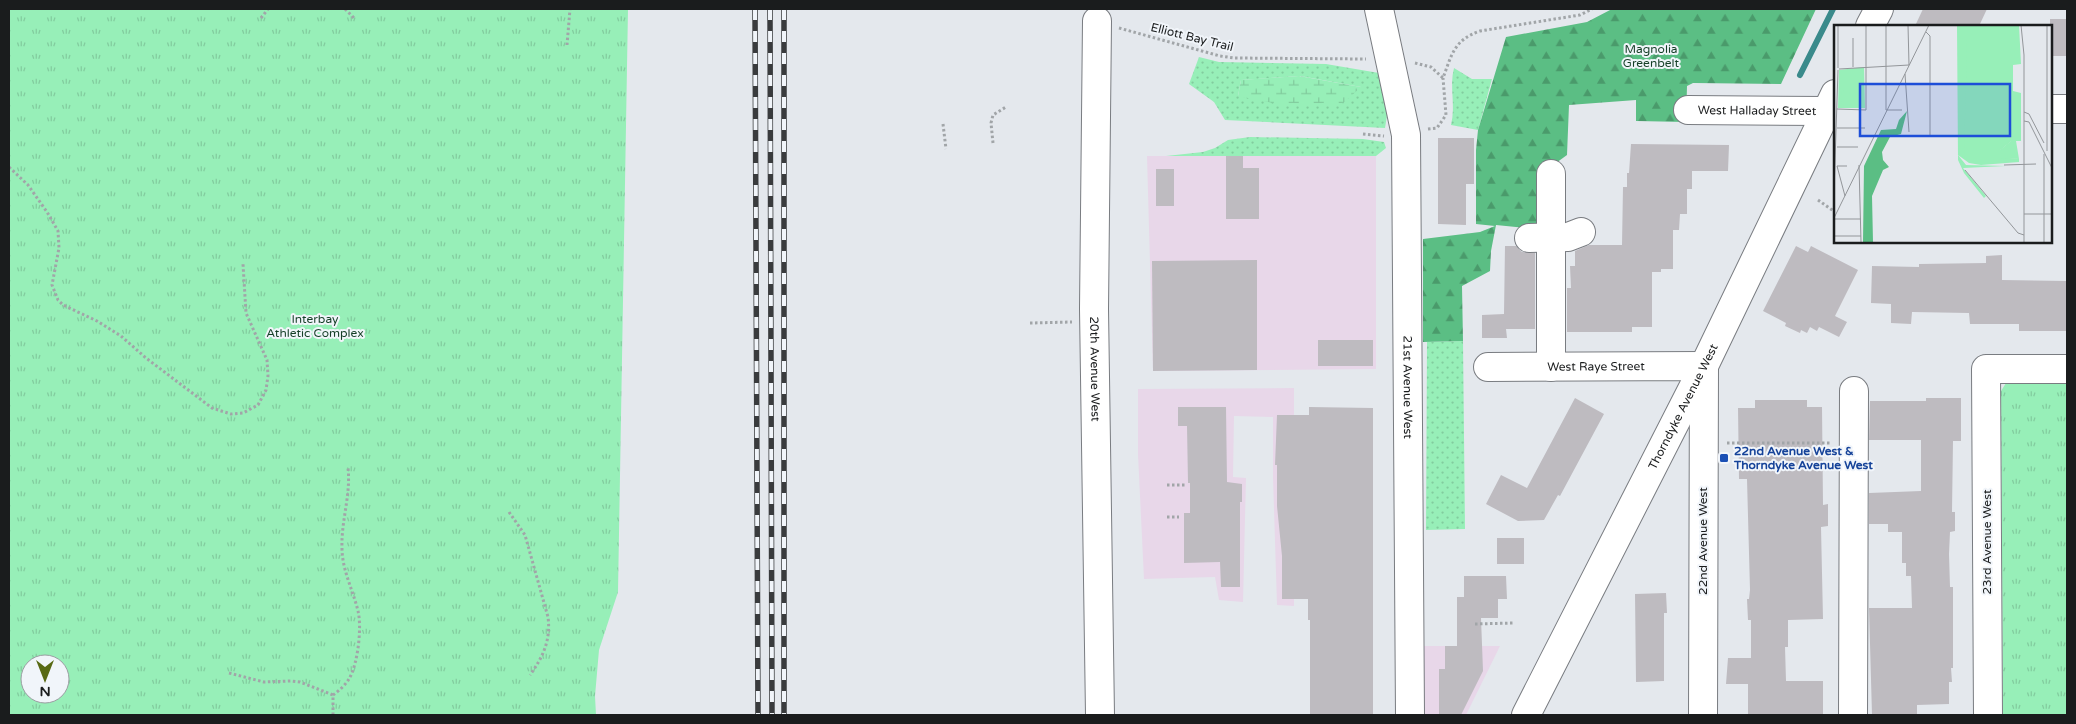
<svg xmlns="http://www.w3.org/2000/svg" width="2076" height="724" viewBox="0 0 2076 724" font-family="'Varela Round',sans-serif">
	<defs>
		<pattern id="grass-dots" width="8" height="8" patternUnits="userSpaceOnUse" patternTransform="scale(1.25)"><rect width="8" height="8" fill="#97efb8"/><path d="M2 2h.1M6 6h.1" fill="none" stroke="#82cc9e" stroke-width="1.8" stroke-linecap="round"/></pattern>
		<pattern id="forest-firs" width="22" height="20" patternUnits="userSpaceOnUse" patternTransform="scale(1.25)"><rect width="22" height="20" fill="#5bbe84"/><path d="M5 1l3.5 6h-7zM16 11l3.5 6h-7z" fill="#4a9a6b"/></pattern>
		<pattern id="wetland-marsh" width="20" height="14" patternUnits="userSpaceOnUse" patternTransform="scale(1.25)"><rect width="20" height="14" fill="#97efb8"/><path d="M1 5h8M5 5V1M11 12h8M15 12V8" fill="none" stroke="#82cc9e"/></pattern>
		<pattern id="park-tufts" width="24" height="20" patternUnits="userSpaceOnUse" patternTransform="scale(1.25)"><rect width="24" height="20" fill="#97efb8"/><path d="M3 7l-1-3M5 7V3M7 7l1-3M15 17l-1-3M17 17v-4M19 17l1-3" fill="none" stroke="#82cc9e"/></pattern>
	</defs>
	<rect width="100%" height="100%" fill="#e4e8ed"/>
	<g fill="#e8d7e9">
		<polygon points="1147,156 1376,156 1376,369 1153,371"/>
		<polygon points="1294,388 1294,606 1277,605 1273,477 1273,417 1234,416 1233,477 1246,478 1243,602 1219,600 1215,577 1144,579 1138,454 1138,389"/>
		<polygon points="1419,646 1500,646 1466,715 1420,715"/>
	</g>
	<g fill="url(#grass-dots)" fill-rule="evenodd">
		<path d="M1199,57L1219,62L1326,64L1379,73L1388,109L1385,128L1225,120L1214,102L1189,84ZM1300,76L1361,87L1238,96L1241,80Z"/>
		<path d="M1454,68L1472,79H1492L1478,130L1451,125C1456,105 1449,87 1454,68Z"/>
		<polygon points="1250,137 1363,139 1384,142 1386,148 1376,156 1166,156 1203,152 1215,148 1228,140"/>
		<polygon points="1463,341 1465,529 1426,530 1427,342"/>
	</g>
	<polygon fill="url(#forest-firs)" points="1612,9 1816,9 1781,84 1693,83 1687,86 1686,122 1636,121 1636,100 1569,105 1567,155 1545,171 1543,204 1536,229 1496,225 1491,251 1490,271 1462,286 1463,341 1423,342 1423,239 1480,232 1495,226 1476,224 1476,150 1478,130 1506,37 1587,22"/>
	<polygon fill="url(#wetland-marsh)" points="1299,76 1361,87 1341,105 1288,106 1238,96 1241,80"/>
	<g fill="url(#park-tufts)" fill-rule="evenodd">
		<path d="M9,9H628L618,592L599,650L595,696L596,715H9ZM30,664H60V694H30Z"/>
		<polygon points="2016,378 2067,378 2067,715 2003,715 2001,391 2006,383"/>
	</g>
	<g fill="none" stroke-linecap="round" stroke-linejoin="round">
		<polyline stroke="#3a8a8b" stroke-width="6" points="1800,75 1833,9"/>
	</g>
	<g fill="#bebbc0">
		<polygon points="1923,9 1987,9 1979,26 1915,26"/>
		<rect x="2050" y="19" width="17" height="37"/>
		<polygon points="1438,138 1474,138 1474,184 1466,184 1466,225 1438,224"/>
		<polygon points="1631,144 1729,145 1728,171 1692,171 1692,189 1687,189 1687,214 1680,214 1679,230 1673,230 1673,269 1661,269 1661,272 1652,272 1652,327 1632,327 1632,332 1567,332 1567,288 1571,288 1570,266 1575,266 1575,251 1589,245 1622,245 1623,187 1627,187 1627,173 1629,173"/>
		<polygon points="1226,156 1243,156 1243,168 1259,168 1259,219 1226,219"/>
		<rect x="1156" y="169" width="18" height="37"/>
		<polygon points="1505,246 1516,246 1522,252 1535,253 1535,329 1506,329 1507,338 1482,338 1482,315 1504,314"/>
		<polygon points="1796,246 1808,252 1811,246 1858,270 1835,316 1847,322 1839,337 1819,327 1817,331 1810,327 1807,333 1801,330 1800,333 1785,326 1786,323 1763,311"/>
		<polygon points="2002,255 2002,280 2067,281 2067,331 2019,331 2019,324 1970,324 1969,313 1912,312 1911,324 1891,323 1891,304 1871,303 1872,266 1919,267 1919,264 1986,263 1986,256"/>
		<polygon points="1257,260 1257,370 1153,371 1152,261"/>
		<rect x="1318" y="340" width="55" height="26"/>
		<polygon points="1575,398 1604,414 1560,496 1558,495 1544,520 1518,521 1486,504 1501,475 1527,488"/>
		<polygon points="1926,398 1961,398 1961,441 1953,441 1952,512 1955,512 1955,531 1950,532 1949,554 1950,587 1953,587 1953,668 1951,668 1952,682 1949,682 1949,704 1917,705 1917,715 1872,715 1869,608 1912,608 1911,576 1906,576 1906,563 1902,563 1902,532 1888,532 1888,524 1869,524 1869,493 1921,491 1921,440 1869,440 1870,401 1926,401"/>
		<polygon points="1755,400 1807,400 1807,407 1822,407 1823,505 1828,504 1828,526 1821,527 1823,619 1788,620 1788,647 1785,647 1786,681 1823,681 1823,715 1748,715 1748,684 1726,684 1728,658 1751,658 1751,620 1748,620 1747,599 1749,599 1750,590 1747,479 1739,479 1738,408 1755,408"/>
		<polygon points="1178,407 1226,407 1227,482 1242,484 1242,502 1240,502 1240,587 1221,587 1220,562 1184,563 1184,513 1190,513 1190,483 1188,483 1187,426 1178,426"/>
		<polygon points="1309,407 1373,408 1373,715 1310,715 1310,620 1308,620 1308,599 1282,599 1282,556 1277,506 1277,465 1275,465 1277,415 1309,415"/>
		<rect x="1497" y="538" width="27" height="26"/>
		<polygon points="1464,576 1506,576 1507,599 1498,599 1498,618 1481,618 1483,671 1461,715 1439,715 1439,669 1445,669 1445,646 1457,646 1457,597 1464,597"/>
		<polygon points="1666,593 1667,613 1664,613 1664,681 1636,682 1635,594"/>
	</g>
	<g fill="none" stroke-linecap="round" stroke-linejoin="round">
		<g stroke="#797c81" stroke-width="30">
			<g id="minor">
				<path id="s1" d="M1379,9L1406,135L1410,715"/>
				<path id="s2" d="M1097,21L1094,309L1100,715"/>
				<polyline points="2050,109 2067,109"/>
				<path id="s3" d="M1688,110L1826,111"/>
				<polyline points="1551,174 1551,367"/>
				<polyline points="1529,238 1568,237 1581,232"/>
				<path id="s4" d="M1488,367L1704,366L1703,715"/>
				<polyline points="1853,715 1854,391"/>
				<polyline points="1988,715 1986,369 2067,369"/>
			</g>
		</g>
		<g stroke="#797c81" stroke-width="30">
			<g id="major">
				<polyline points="1870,26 1879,9"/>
				<path id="s5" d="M1526,715L1704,366L1835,94"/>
			</g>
		</g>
		<g stroke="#a1a5a8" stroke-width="3" stroke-dasharray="2.5 2.5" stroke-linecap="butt">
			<polyline points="345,9 354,18"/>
			<polyline points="261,18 268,9"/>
			<polyline points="1119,28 1220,56 1234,58 1366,59"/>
			<polyline points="567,45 570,9"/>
			<path d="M1415,63L1431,67L1443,78C1452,54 1454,40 1480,31L1580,15L1592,9"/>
			<polyline points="943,124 946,149"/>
			<polyline points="1428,129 1437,128 1446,115 1443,78"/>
			<polyline points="1363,134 1384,136"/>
			<polyline points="993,143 991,123 993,115 1006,107"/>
			<polyline points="9,167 28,185 47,212 58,231 59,248 52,285 58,300 63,305 97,321 121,336 146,358 212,408 231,414 243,413 258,405 266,390 268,376 267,360 246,313 243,264"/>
			<polyline points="1818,200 1835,212"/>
			<polyline points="1030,323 1072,322"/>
			<polyline points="1727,443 1830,443"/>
			<polyline points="1167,485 1186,485"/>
			<path d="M509,512L525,535L548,617C551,640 543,657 530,675"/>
			<polyline points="1167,517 1179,517"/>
			<polyline points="1475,624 1514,623"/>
			<polyline points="229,673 264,682 291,681 300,682 333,695"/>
			<path d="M333,715V695C339,691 345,685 349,679C358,664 362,627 358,611C353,590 342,570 342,548C341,521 351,495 348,468"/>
		</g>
		<use href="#minor" stroke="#fff" stroke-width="28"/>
		<use href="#major" stroke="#fff" stroke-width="28"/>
		<g stroke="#393b3d" stroke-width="5.5">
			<g id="rail">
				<polyline points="755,9 758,715"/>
				<polyline points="770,9 772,715"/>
				<polyline points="784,9 784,715"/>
			</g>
		</g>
		<use href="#rail" stroke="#f1f5fa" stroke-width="4" stroke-dasharray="11" stroke-linecap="butt"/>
	</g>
	<rect fill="#1a4fb4" stroke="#f1f5fa" stroke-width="2" x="1719" y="453" width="10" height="10" rx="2.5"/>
	<g text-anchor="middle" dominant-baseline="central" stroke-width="4" stroke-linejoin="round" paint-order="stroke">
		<g font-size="12" fill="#1a1c1d" stroke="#f1f5fa">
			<text transform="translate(1192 37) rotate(14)">Elliott Bay Trail</text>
			<text stroke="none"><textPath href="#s3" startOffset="69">West Halladay Street</textPath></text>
			<text stroke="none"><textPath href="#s4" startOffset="108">West Raye Street</textPath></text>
			<text stroke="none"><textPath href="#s2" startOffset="348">20th Avenue West</textPath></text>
			<text stroke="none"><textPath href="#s1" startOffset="381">21st Avenue West</textPath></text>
			<text stroke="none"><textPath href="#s5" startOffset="346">Thorndyke Avenue West</textPath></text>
			<text transform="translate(1703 541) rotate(-90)">22nd Avenue West</text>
			<text transform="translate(1987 542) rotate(-90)">23rd Avenue West</text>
		</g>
		<g font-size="12" fill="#153f27" stroke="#f1f5fa">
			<text x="1651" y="49">Magnolia<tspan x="1651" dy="14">Greenbelt</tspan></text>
			<text x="315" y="319">Interbay<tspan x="315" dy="14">Athletic Complex</tspan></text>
		</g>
		<g font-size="12" font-weight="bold" fill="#164399" stroke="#f1f5fa" text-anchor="start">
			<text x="1734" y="451">22nd Avenue West &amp;<tspan x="1734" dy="14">Thorndyke Avenue West</tspan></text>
		</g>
	</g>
	<g transform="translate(1834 25)">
		<rect width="218" height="218" fill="#e4e8ed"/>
		<path d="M123,0H185L177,41L179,68H187V116H177L166,125V132L185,134V137L147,140L135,138L124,130L132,140L172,141L129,143L152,171L150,173L130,148L124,135Z" fill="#97efb8"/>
		<path d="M73,86L67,109L56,112L48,127L49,135L55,142L49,145L38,171L39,217H29L30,141L47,105L62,104L65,95Z" fill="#5bbe84"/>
		<path d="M123,0H185L187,39L179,40V66L187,68V116H177L166,125V133H130L133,14L131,4ZM30,42L31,83H4L5,45Z" fill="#97efb8"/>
		<path d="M7,65L18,69L21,80L8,79ZM177,116H182L185,134L166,133V125Z" fill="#97efb8"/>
		<path fill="none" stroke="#93969a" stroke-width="1" d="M52,0V85H68M187,0L190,30V217M92,7L96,11V110M19,13V42M4,43V0M5,44L75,40L74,0M71,49L75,107M3,84L32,85V0M190,87L195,89L210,118M190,96L195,97L218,143M3,103H31M3,122H24M213,126V0M25,140L27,217M170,140L202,139M131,145L184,208L190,210M0,167L4,45M11,171L3,141H13M190,189H218M0,193L95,0M0,194H27M0,211H27M210,217V129"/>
		<path fill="#1d4ed8" fill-opacity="0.15" stroke="#1d4ed8" stroke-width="2.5" d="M26,59H176V111H26Z"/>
		<rect width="218" height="218" fill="none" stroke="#1a1c1d" stroke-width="2.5"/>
	</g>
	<rect width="2076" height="724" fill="none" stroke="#1a1c1d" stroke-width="20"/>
	<g transform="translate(45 679) rotate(180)"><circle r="24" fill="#f1f5fa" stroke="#9b9ea2"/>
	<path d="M0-4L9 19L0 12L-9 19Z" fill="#586914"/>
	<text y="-8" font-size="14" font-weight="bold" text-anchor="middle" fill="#1a1c1d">N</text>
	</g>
</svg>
